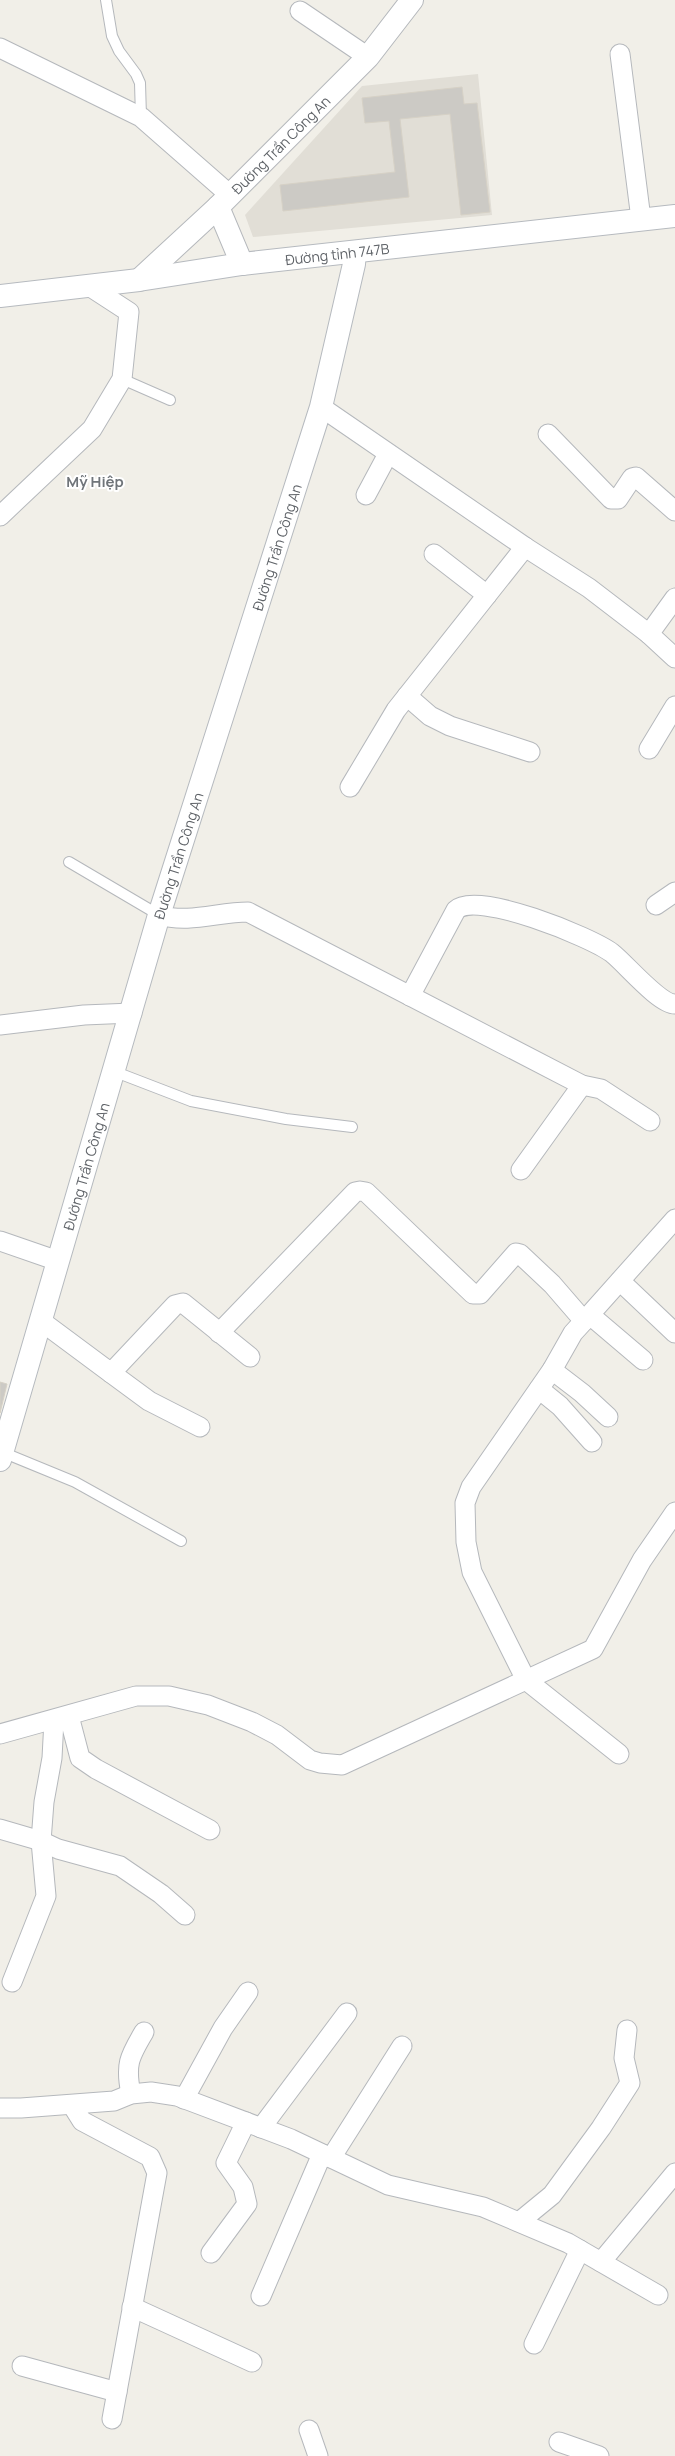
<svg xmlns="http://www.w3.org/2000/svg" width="675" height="2456" viewBox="0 0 675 2456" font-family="Manrope,sans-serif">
	<rect width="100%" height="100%" fill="#f1efe8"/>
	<polygon fill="#e1ded6" points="478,74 492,215 253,237 245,215 362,86"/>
	<g fill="#cccac5" stroke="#d6d1c6">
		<polygon points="462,87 464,104 477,103 490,212 461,215 450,114 400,119 409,197 283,211 280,185 395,172 389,121 365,123 362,98"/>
		<polygon points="0,1382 7,1384 0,1413"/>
	</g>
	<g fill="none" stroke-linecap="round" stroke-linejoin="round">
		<g stroke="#b5b8bc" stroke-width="12">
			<g id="service">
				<polyline points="106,0 112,36 119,51 136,74 140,83 141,117"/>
				<polyline points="122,379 170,400"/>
				<polyline points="69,862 159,915"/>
				<polyline points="113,1071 191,1101 286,1119 352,1127"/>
				<polyline points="2,1452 75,1482 181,1541"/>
			</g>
		</g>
		<g stroke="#b5b8bc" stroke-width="21">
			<g id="minor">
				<polyline points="300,11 368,57"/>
				<polyline points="0,48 141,117 230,195"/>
				<polyline points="620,54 641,219"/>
				<polyline points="321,407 525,547 589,588 649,634 675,658"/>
				<polyline points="548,434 611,499 618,499 632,478 636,477 675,511"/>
				<polyline points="366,495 388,454"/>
				<polyline points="0,516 92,429 122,379 129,312 89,286"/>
				<polyline points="434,554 487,595"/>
				<polyline points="649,634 675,598"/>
				<polyline points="407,696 430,716 450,726 530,752"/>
				<polyline points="649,749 675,706"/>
				<polyline points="350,787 396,710 525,547"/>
				<polyline points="656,905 675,892"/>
				<path d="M159,915C189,924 218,912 248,912L582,1085L601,1089L650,1121"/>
				<path d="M410,996L456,910C476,890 591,937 612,953C626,964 659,1004 675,1004"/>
				<polyline points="0,1025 84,1015 132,1013"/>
				<polyline points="521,1170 582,1085"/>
				<polyline points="0,1241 58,1261"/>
				<polyline points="620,1281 675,1333"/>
				<polyline points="590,1315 643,1360"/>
				<polyline points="41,1321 111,1373 175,1305 183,1303 250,1357"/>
				<polyline points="584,1321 573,1333 552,1370 471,1487 465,1503 466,1542 472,1572 526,1680 619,1754"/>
				<polyline points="219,1333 355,1192 360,1191 366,1192 473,1294 480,1294 516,1253 520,1254 552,1284 584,1321 675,1219"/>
				<polyline points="552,1370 582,1393 608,1417"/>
				<polyline points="111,1373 149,1401 200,1427"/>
				<polyline points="539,1389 560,1406 592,1442"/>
				<polyline points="69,1716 80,1758 96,1769 210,1830"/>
				<polyline points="0,1734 136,1696 169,1696 208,1705 252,1722 277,1735 310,1760 320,1763 342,1765 593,1649 642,1560 675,1512"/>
				<polyline points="0,1829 41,1841 58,1849 120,1866 161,1894 185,1915"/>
				<polyline points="12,1982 46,1896 41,1841 44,1802 52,1758 54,1720"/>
				<path d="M131,2094C125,2065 129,2057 144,2032"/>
				<polyline points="184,2099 223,2028 248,1992"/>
				<polyline points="72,2105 82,2121 150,2157 157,2173 112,2419"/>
				<polyline points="0,2108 21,2108 114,2101 131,2094 151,2092 177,2096 291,2139 388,2185 483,2207 568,2243 658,2295"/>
				<polyline points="261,2128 347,2013"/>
				<polyline points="331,2158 402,2046"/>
				<polyline points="519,2222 552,2195 601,2128 630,2083 624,2058 627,2030"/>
				<polyline points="211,2253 247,2204 243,2187 226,2163 246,2122"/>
				<polyline points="601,2262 675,2173"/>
				<polyline points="261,2296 322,2154"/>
				<polyline points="132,2307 252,2362"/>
				<polyline points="534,2344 580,2250"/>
				<polyline points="22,2366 117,2392"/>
				<polyline points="309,2430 318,2456"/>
				<polyline points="559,2442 599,2456"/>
			</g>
		</g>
		<g stroke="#b5b8bc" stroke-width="24">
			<g id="tertiary">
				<polyline points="218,207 242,264"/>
				<path id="s1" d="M139,280L218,207L368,57L412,0"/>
			</g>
		</g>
		<g stroke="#b6babf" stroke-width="24">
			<g id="secondary">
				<path id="s2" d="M0,296L139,280L242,264L675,216"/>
				<path id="s3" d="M0,1460L159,915L321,407L354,264L355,252"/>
			</g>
		</g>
		<use href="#service" stroke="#fff" stroke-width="10"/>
		<use href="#minor" stroke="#fff" stroke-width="19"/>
		<use href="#tertiary" stroke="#fff" stroke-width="22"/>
		<use href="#secondary" stroke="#fff" stroke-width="22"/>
	</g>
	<g text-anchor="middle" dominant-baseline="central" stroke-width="4" stroke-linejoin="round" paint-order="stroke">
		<g font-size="14" fill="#5f6368" stroke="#fff">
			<text stroke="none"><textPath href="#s1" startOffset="196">Đường Trần Công An</textPath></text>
			<text stroke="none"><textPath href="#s2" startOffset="340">Đường tỉnh 747B</textPath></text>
			<text stroke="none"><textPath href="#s3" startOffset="954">Đường Trần Công An</textPath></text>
			<text stroke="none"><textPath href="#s3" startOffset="630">Đường Trần Công An</textPath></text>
			<text stroke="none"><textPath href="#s3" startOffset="306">Đường Trần Công An</textPath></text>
		</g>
		<g font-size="15" font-weight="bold" fill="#70757a" stroke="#fff">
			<text x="95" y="481">Mỹ Hiệp</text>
		</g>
	</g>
</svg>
